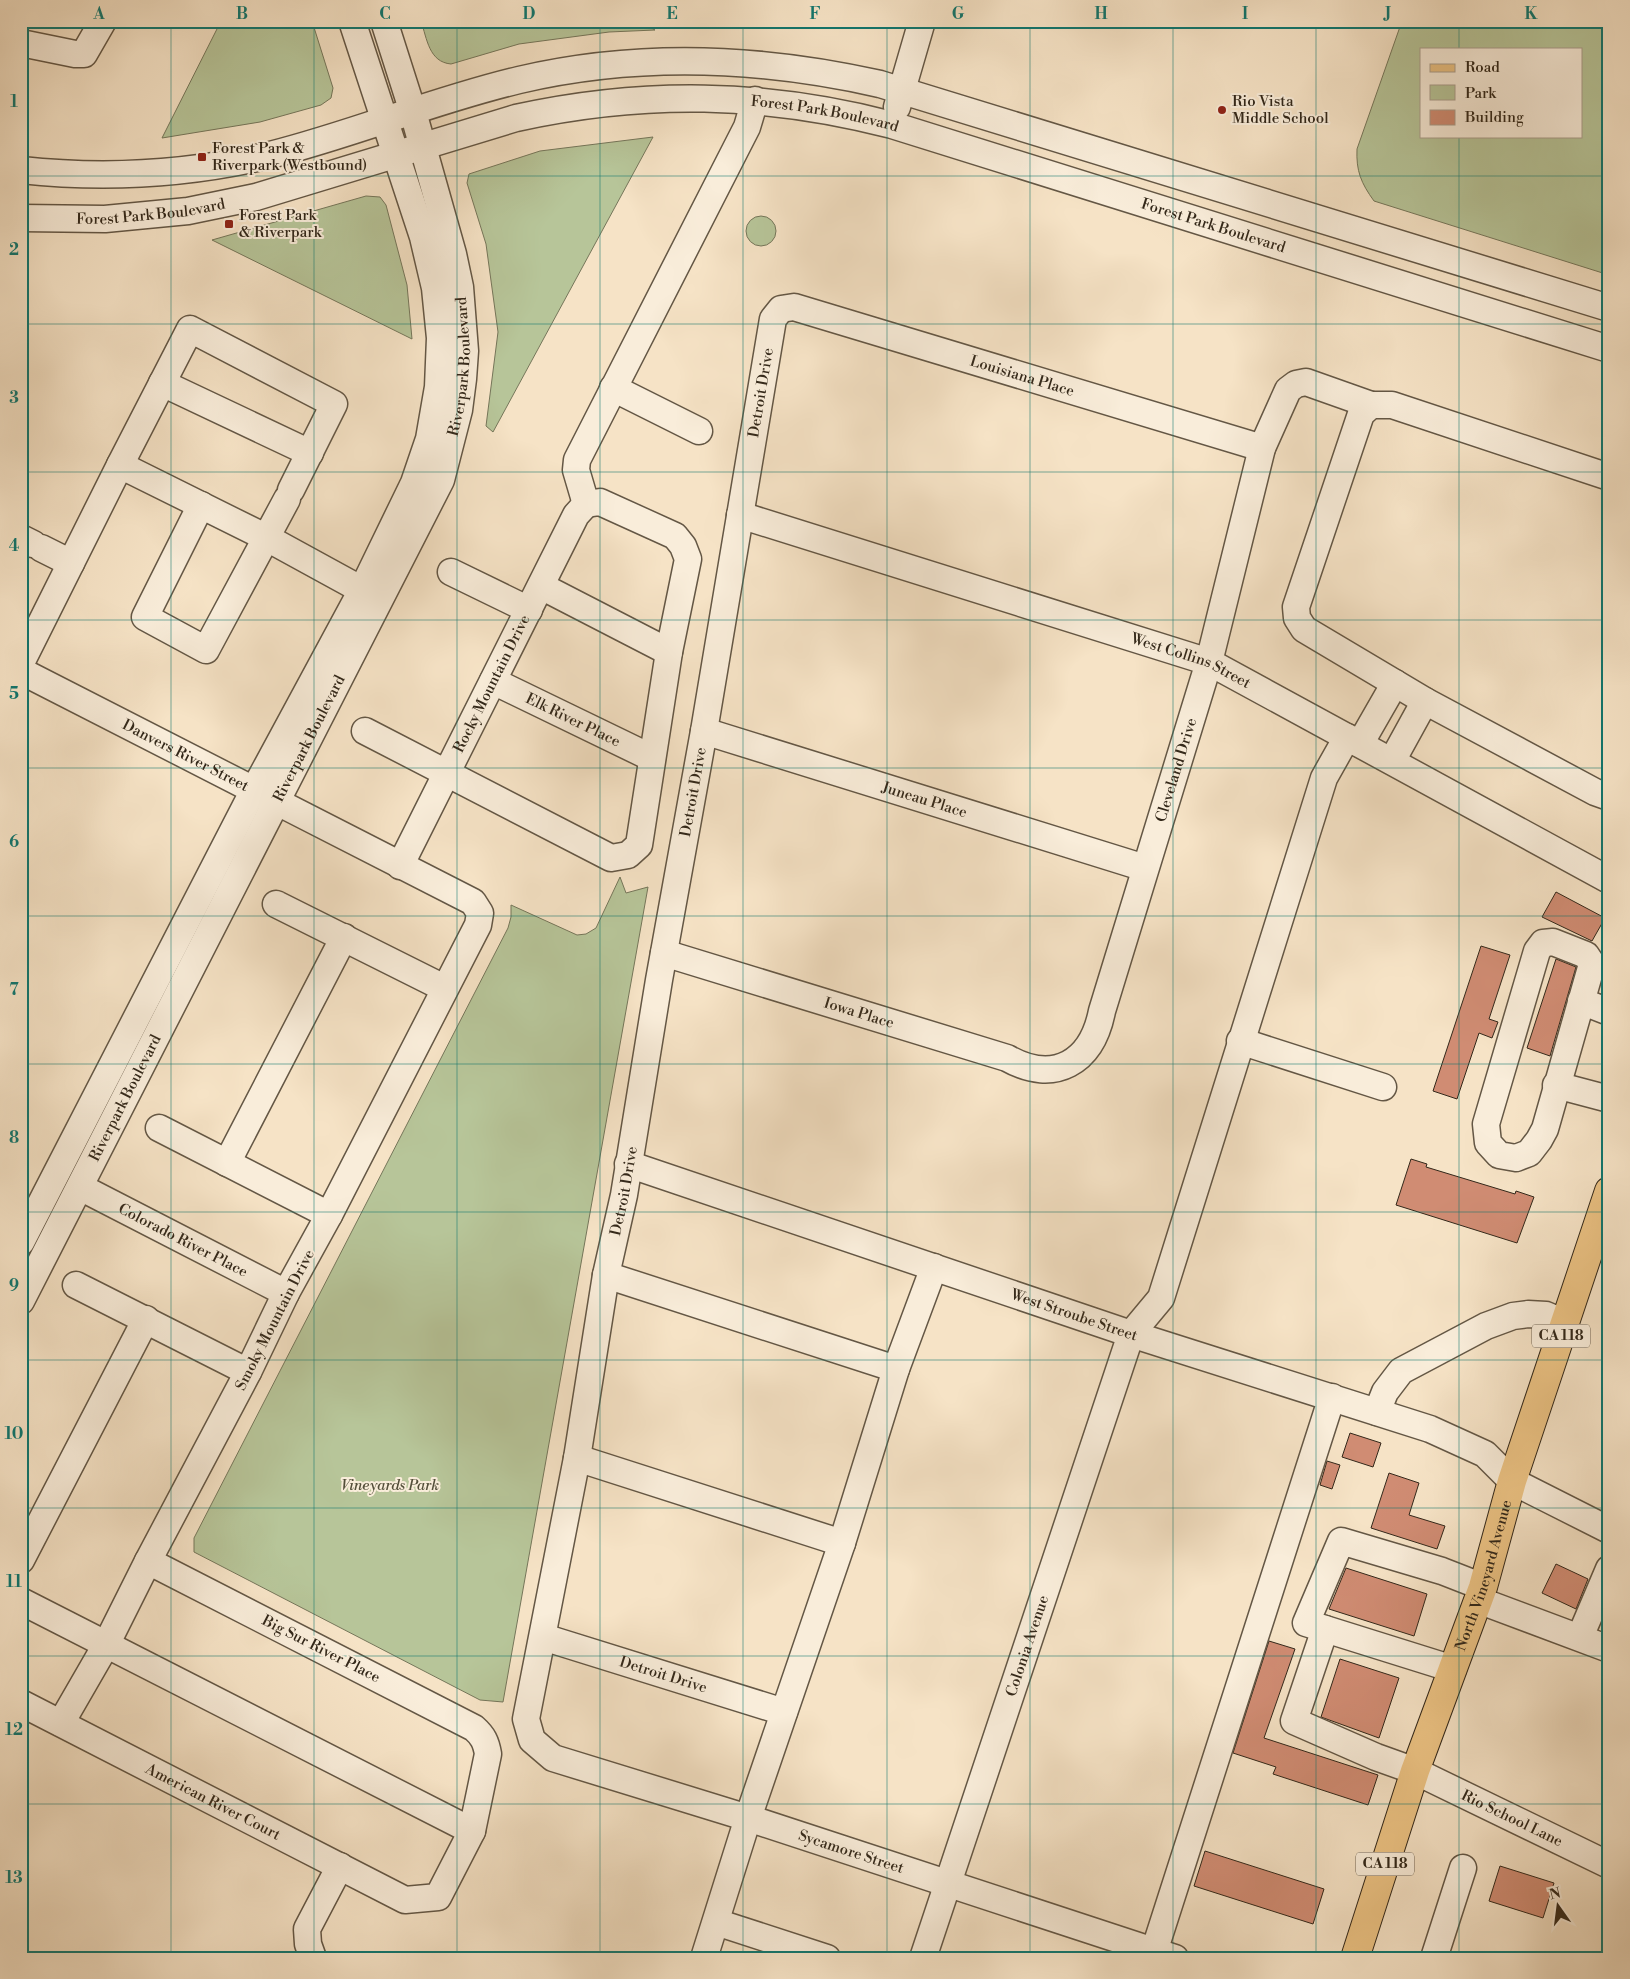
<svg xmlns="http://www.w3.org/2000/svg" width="1630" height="1979" viewBox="0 0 1630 1979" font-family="'Libre Bodoni',serif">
	<rect width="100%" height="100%" fill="#f6e3c6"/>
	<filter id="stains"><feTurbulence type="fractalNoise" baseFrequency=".004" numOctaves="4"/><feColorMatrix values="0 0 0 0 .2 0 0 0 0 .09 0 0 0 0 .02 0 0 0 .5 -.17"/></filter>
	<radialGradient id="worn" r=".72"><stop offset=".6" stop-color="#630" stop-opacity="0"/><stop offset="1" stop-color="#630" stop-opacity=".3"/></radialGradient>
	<g fill="#b7c599" stroke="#75765a" fill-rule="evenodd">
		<polygon points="221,21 312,21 333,88 331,98 321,105 260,122 162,138"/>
		<path d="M421,21H639L655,30L609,32L519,44L451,64C429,62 427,39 421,21Z"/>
		<path d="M1402,21H1609V275L1374,201C1361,183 1356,171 1357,149ZM1421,49H1581V136H1421Z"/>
		<polygon points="653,137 493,432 486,426 498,332 486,244 467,183 469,174 540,151"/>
		<polygon points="366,196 380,197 386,205 407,285 412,339 212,240"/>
		<circle cx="761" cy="231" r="15"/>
		<polygon points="620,877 626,893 648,887 503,1702 480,1700 194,1552 194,1538 508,928 511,917 511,905 577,935 586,934 596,928"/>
	</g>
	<g fill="#d08c73" stroke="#33281a">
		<polygon points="1556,892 1605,918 1592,941 1542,917"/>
		<polygon points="1481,946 1510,955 1489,1019 1498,1022 1492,1038 1479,1033 1457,1099 1433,1091"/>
		<polygon points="1556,959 1576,967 1550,1056 1527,1048"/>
		<polygon points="1411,1159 1427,1164 1426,1167 1515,1194 1516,1191 1534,1197 1517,1243 1396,1205"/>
		<polygon points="1350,1433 1381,1443 1373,1467 1342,1457"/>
		<polygon points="1327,1461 1340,1465 1332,1489 1320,1485"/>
		<polygon points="1389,1473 1419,1483 1409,1515 1445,1526 1437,1549 1371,1528"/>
		<polygon points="1556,1564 1588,1579 1576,1609 1542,1593"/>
		<polygon points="1346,1568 1427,1594 1414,1636 1329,1609"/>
		<polygon points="1269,1641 1295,1649 1264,1738 1378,1775 1368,1805 1273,1774 1276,1767 1233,1753"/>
		<polygon points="1340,1659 1399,1678 1379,1738 1321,1717"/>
		<polygon points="1205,1851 1324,1889 1313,1924 1194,1886"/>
		<polygon points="1500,1866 1554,1883 1543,1918 1489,1901"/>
	</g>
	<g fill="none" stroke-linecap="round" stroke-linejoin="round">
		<g stroke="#645745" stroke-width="29">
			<g id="minor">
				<polyline points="21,43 75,54 84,54 103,21"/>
				<polyline points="897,107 922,21"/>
				<path d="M21,170C104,179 190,174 270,155C354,134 434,100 519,80C639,52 760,57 880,84L1609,308"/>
				<path id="s1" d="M21,218L105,219L188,211L256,197L516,118C644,90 765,92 892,125L1609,349"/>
				<polyline points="162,383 310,453"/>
				<polyline points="613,388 699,431"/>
				<polyline points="120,465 190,329 334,404 291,490"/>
				<polyline points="1609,477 1392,405 1371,405 1361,414 1296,607 1297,618 1304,629 1425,701 1595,792 1609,797"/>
				<polyline points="586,504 576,470 577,460 747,127 755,100"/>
				<polyline points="201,505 145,617 206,650 287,499"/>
				<path id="s2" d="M740,515L1209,662L1609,880"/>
				<polyline points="21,538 33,544"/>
				<polyline points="41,548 71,563"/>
				<polyline points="451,572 529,610"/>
				<polyline points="541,586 669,652"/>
				<polyline points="21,663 120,465 267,538 362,590"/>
				<path id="s3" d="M21,671L473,902L480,913L478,925L329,1215L286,1293L248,1372L148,1561L106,1645L61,1723"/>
				<path id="s4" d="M493,681L652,758"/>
				<polyline points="365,731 611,858 628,855 639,845 669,652 688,559 683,546 675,536 600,502 586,504"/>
				<path id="s5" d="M704,731L1145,868"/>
				<polyline points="1360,744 1395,683"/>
				<polyline points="1392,761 1425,701"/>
				<path id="s6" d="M400,866L576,515L586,504"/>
				<polyline points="276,904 444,988"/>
				<polygon points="1553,942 1586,955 1592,964 1545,1129 1539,1140 1529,1153 1516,1158 1499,1155 1488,1143 1486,1124 1537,951 1543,943"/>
				<path id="s7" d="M664,953L1007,1058C1055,1085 1092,1062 1102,1011L1209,662L1262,448L1288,390L1296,384L1306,382L1371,405"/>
				<polyline points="1581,1001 1609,1012"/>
				<polyline points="1240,1041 1383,1087"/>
				<polyline points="1556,1085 1609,1099"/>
				<polyline points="159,1128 329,1215"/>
				<polyline points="227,1163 344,937"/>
				<path id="s8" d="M628,1164L1131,1334L1430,1429L1485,1454L1512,1481L1609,1530"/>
				<path id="s9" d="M80,1187L286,1293"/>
				<polyline points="21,1242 254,790 362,590 414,483 429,439 438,387 440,338 435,288 423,237 352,21"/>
				<polyline points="606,1275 896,1369"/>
				<polyline points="76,1285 248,1372"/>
				<path id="s10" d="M21,1301L441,480L459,410L463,379L465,351L460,287L453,254L413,112L384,21"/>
				<polyline points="1377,1412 1385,1392 1401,1371 1486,1326 1513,1316 1528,1314 1546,1315 1565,1323"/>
				<polyline points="577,1458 842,1543"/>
				<polyline points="21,1560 146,1319"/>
				<polyline points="1478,1600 1609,1649"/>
				<polyline points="21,1601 472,1831"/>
				<path id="s11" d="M1325,1629L1294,1721L1376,1757L1415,1771L1609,1865"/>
				<path id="s12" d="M543,1637L784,1712"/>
				<polyline points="1580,1637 1609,1569"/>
				<polyline points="1453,1669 1306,1623 1341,1541 1442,1571 1483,1587"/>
				<path id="s13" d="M21,1703L405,1900L438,1897L472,1831L488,1754C486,1742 483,1736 474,1728L148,1561"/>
				<polyline points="716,1922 827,1958"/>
				<polyline points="313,1958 308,1944 307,1929 340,1866"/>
				<polyline points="704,1958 748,1818 842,1543 896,1369 934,1267"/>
				<path id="s14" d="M923,1958L1131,1334L1161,1298L1324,778L1347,737"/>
				<polyline points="1152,1958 1332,1397"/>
				<path id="s15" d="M1175,1958L748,1818L553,1758L532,1740L526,1719L577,1458L606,1275L624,1195L659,980L704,731L773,319L781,309L794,307L1262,448"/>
				<polyline points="1434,1958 1463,1868"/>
			</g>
		</g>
		<g stroke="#33281a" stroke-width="30">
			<g id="major">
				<path id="s16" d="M1355,1958L1415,1771L1483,1587L1512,1481L1609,1191"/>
			</g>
		</g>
		<use href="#minor" stroke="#f9edda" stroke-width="26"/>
		<use href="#major" stroke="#ebc283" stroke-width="28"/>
	</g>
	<path fill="none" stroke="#0f766e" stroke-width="1" stroke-opacity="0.55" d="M171,21V1958M314,21V1958M457,21V1958M600,21V1958M743,21V1958M887,21V1958M1030,21V1958M1173,21V1958M1316,21V1958M1459,21V49M1459,136V1958M21,176H1609M21,324H1609M21,472H1609M21,620H1609M21,768H1609M21,916H1609M21,1064H1609M21,1212H1609M21,1360H1609M21,1508H1609M21,1656H1609M21,1804H1609"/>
	<g fill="#8f2418" stroke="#f9edda" stroke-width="2">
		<circle cx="1222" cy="110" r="5"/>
		<rect x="197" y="152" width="10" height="10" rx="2.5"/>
		<rect x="224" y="219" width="10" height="10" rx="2.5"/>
	</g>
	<g text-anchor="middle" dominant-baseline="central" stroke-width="4" stroke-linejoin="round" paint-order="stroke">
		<g fill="#f9edda" stroke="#6e6354" stroke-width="1">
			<rect x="1532" y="1324.5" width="58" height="23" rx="4"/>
			<rect x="1356" y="1852.5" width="58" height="23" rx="4"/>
		</g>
		<g font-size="14" font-weight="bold" fill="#33281a">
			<text x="1561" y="1336">CA 118</text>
			<text x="1385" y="1864">CA 118</text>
		</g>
		<g font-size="15" fill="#33281a" stroke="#f9edda" text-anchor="start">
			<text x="1232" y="101">Rio Vista<tspan x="1232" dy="17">Middle School</tspan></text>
			<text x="212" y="148">Forest Park &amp;<tspan x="212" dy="17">Riverpark (Westbound)</tspan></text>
			<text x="239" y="215">Forest Park<tspan x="239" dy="17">&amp; Riverpark</tspan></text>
		</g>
		<g font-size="15" fill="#33281a" stroke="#f9edda">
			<text stroke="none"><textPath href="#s1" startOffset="820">Forest Park Boulevard</textPath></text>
			<text stroke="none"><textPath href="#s1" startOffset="130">Forest Park Boulevard</textPath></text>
			<text stroke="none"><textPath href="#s1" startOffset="1225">Forest Park Boulevard</textPath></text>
			<text stroke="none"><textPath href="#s10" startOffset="1038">Riverpark Boulevard</textPath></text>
			<text stroke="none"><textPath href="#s15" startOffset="2389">Louisiana Place</textPath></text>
			<text stroke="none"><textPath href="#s15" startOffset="2050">Detroit Drive</textPath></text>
			<text stroke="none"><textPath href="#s2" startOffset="474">West Collins Street</textPath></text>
			<text stroke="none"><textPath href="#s6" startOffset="204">Rocky Mountain Drive</textPath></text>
			<text stroke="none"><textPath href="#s4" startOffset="89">Elk River Place</textPath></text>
			<text stroke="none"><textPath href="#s10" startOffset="632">Riverpark Boulevard</textPath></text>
			<text stroke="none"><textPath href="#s3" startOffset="185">Danvers River Street</textPath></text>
			<text stroke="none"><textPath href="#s7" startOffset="740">Cleveland Drive</textPath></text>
			<text stroke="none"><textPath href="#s15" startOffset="1645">Detroit Drive</textPath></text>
			<text stroke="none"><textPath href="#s5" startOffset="231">Juneau Place</textPath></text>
			<text stroke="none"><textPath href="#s7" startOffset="204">Iowa Place</textPath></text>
			<text stroke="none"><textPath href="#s10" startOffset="228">Riverpark Boulevard</textPath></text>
			<text stroke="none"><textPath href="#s15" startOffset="1240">Detroit Drive</textPath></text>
			<text stroke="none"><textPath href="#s9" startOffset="116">Colorado River Place</textPath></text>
			<text stroke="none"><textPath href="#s8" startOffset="471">West Stroube Street</textPath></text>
			<text transform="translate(275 1320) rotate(-63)">Smoky Mountain Drive</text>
			<text stroke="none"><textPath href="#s16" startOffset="404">North Vineyard Avenue</textPath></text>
			<text stroke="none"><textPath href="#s14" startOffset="329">Colonia Avenue</textPath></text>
			<text transform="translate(321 1649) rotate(27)">Big Sur River Place</text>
			<text stroke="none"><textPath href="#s12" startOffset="126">Detroit Drive</textPath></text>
			<text stroke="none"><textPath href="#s13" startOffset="216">American River Court</textPath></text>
			<text stroke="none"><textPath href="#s11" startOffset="336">Rio School Lane</textPath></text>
			<text transform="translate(851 1852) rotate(18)">Sycamore Street</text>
		</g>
		<g font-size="15" font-style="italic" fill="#544f3a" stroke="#f9edda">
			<text x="390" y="1485">Vineyards Park</text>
		</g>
	</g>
	<rect width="1630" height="1979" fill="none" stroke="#f6e3c6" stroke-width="55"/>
	<rect x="1420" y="48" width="162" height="90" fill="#f9edda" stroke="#aa9e8d"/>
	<rect x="1430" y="64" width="25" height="8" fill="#ebc283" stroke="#aa9e8d"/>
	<text x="1465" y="72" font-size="15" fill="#33281a">Road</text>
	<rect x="1430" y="85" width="25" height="15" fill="#b7c599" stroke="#aa9e8d"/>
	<text x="1465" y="98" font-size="15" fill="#33281a">Park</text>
	<rect x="1430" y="110" width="25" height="15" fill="#d08c73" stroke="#aa9e8d"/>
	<text x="1465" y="122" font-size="15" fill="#33281a">Building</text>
	<g transform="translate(1558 1906) rotate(346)" stroke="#f9edda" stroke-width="4" paint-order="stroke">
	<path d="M0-4L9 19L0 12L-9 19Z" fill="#33281a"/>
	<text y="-8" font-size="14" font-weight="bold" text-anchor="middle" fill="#33281a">N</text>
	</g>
	<rect x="28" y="28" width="1574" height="1924" fill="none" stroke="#0f766e" stroke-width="2"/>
	<g font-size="16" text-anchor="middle" font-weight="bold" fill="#0f766e">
		<text x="99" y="19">A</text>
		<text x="242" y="19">B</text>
		<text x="385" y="19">C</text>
		<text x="529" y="19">D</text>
		<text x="672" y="19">E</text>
		<text x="815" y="19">F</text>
		<text x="958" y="19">G</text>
		<text x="1101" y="19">H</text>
		<text x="1245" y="19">I</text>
		<text x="1388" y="19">J</text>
		<text x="1531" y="19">K</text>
		<text x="14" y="107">1</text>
		<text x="14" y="255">2</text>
		<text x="14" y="403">3</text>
		<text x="14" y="551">4</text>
		<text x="14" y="699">5</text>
		<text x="14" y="847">6</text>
		<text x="14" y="995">7</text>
		<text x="14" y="1143">8</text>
		<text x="14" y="1291">9</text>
		<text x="14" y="1439">10</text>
		<text x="14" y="1587">11</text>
		<text x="14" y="1735">12</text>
		<text x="14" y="1883">13</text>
	</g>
	<rect width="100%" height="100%" filter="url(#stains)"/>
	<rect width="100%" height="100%" fill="url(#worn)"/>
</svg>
